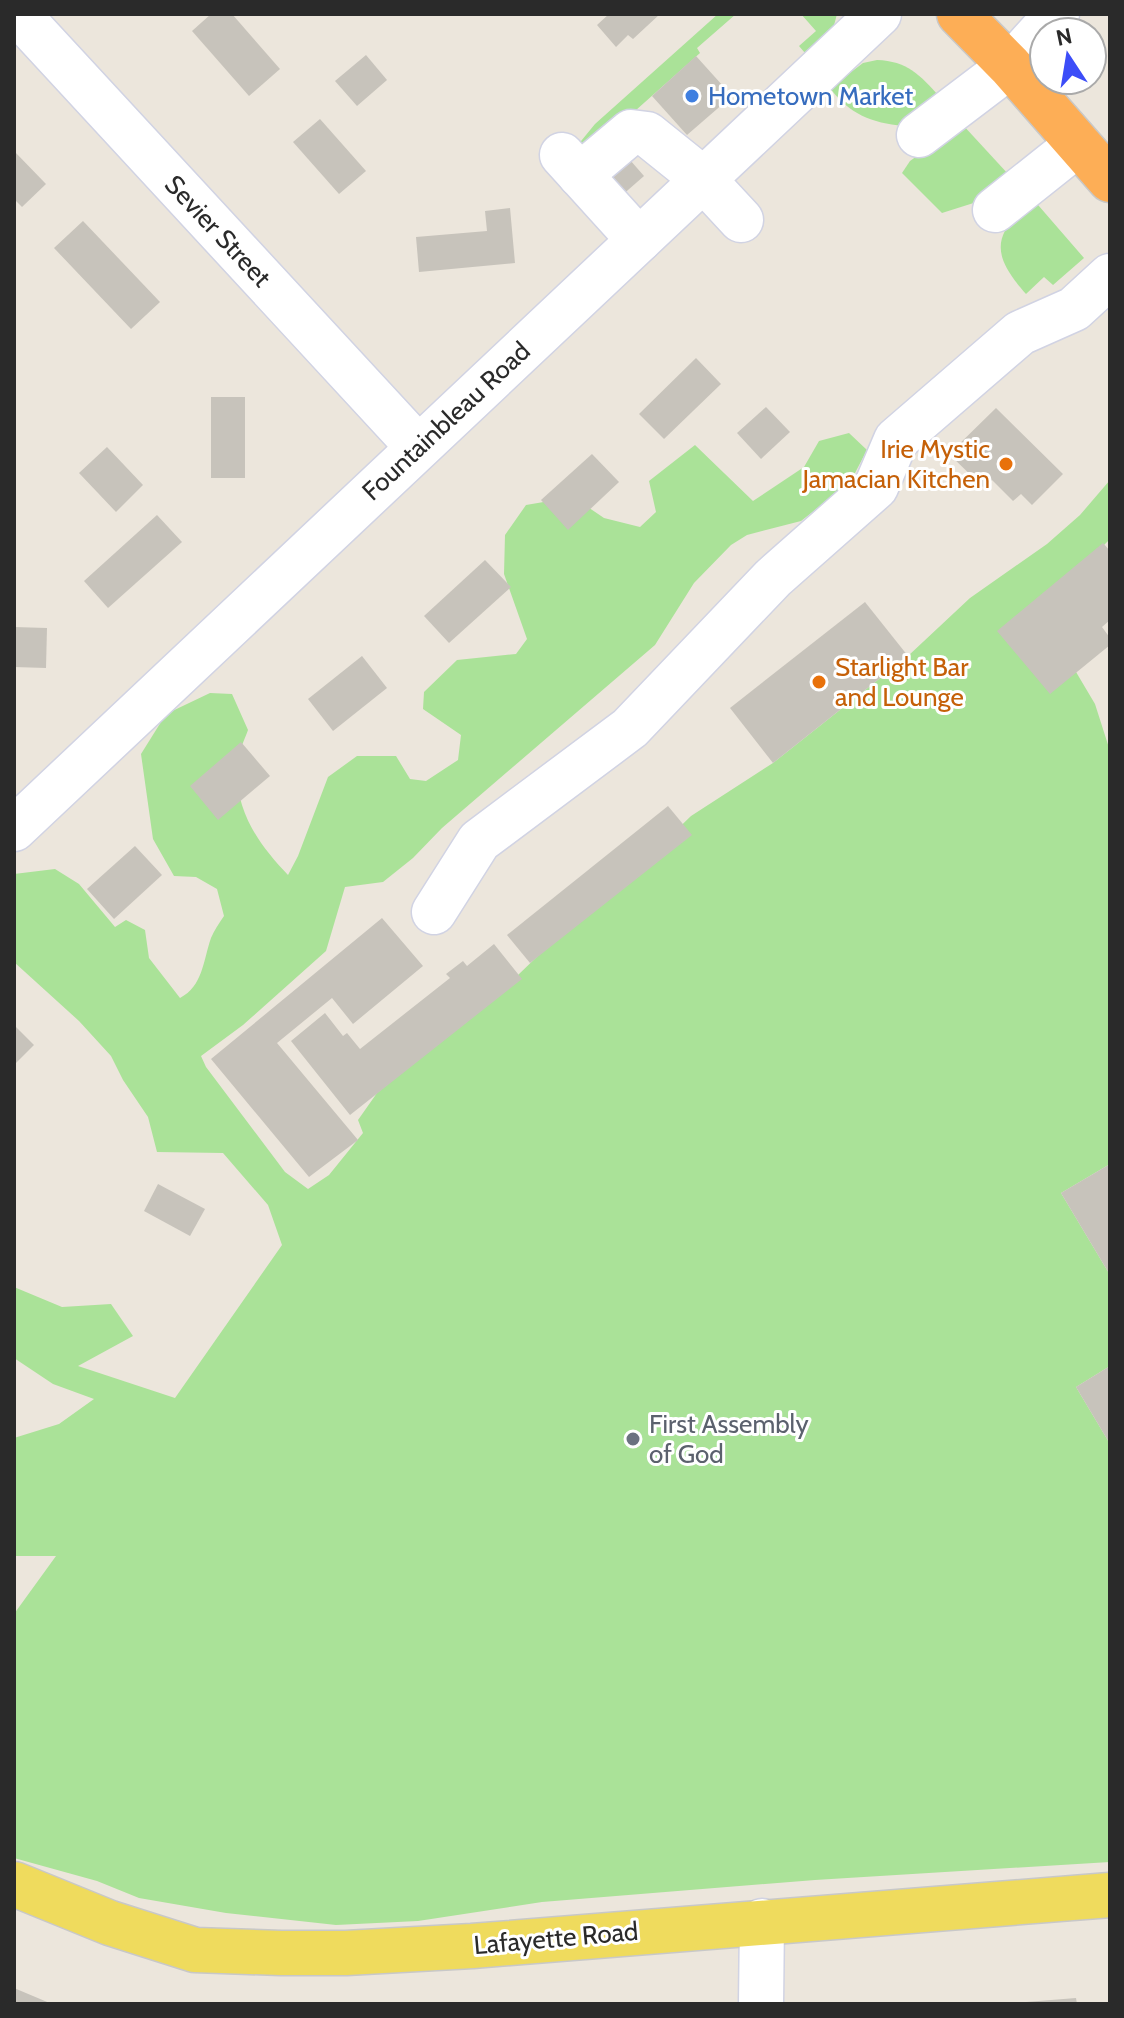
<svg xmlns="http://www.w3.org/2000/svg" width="1124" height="2018" viewBox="0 0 1124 2018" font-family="Cabin,sans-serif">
	<rect width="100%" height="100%" fill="#ece6dc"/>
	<g fill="#aae298">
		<polygon points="718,14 736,14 697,48 700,53 580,160 577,146 595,124"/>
		<polygon points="801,14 837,14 832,33 801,68 795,62 805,53 799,46 816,31"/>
		<path d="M877,60C907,61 920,75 939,96L903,126C872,123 849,114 830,88L863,63Z"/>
		<polygon points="962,124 1009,175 983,200 942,213 902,173 910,161"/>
		<path d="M1032,198L1084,258L1053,285L1044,277L1026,294C989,252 994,235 1032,198Z"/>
		<path d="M849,433L867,450L844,494L824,503L801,521L747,535L731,545L694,583L655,645L442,828L413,858L383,882L345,887L326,951L243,1025L201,1056L206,1067L285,1172L308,1189L329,1175L363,1133L358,1120L377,1093L518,975L599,897L659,847L691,816L773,763L908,656L970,598L1047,544L1080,515L1110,480V539L1104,545L1063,650L1095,704L1110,751V1164L1061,1193L1110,1275V1366L1076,1387L1110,1444V1862L815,1880L542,1902L418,1921L336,1925L226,1913L139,1898L97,1881L14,1858V1614L56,1556H14V1438L59,1424L94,1399L53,1384L14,1358V1287L62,1307L111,1304L133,1336L78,1366L175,1398L282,1245L268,1205L223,1153L157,1152L148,1117L123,1080L111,1056L79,1021L14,962V874L55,869L79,884L115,927L126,920L145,930L149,958L180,998C203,986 203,961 211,938C214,931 219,923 224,916L217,889L196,877L174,876L153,839L141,754L166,714L210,693L232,694L248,730C244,741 237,755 237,767C235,811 259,845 288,875L298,856L328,777L357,756H396L410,779L426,781L458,760L461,735L423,709L424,692L457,660L516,654L527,639L504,574L505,535L526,505L573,497L604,518L640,527L656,512L649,481L695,445L753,501L804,467L819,441Z"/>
	</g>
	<g fill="#c7c3bb">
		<polygon points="211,14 232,14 280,69 249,96 192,31"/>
		<polygon points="609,14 660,14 633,39 628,35 616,47 597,25"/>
		<polygon points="366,55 387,80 357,106 335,81"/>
		<polygon points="696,56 732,96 687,135 652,96"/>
		<polygon points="320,119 366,171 339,194 293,142"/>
		<polygon points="14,151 46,184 22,207 14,199"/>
		<polygon points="623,152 644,176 620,197 599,174"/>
		<polygon points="510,208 515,263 419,272 416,237 487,231 485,211"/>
		<polygon points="83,221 160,302 131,329 54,248"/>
		<polygon points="696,358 721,384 664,439 639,414"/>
		<rect x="211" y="397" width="34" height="81"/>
		<polygon points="766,407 790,432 761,459 737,433"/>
		<polygon points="996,408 1063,474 1032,505 1021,494 1013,501 992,480 984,488 949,454"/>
		<polygon points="107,447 143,485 116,512 79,473"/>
		<polygon points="592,454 619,482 568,530 541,500"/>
		<polygon points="157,515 182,542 108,608 84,581"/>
		<polygon points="1103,543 1110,551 1110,620 1102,627 1110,638 1110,645 1050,694 997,631"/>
		<polygon points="485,560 511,587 449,643 424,616"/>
		<polygon points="865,602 908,656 773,763 730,708"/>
		<polygon points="14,627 47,628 46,668 14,667"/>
		<polygon points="362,656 387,688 333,731 308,699"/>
		<polygon points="241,742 270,776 218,820 190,786"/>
		<polygon points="668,806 692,835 530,963 507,935"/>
		<polygon points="135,846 162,875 114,919 87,889"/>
		<polygon points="382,918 423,966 353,1024 332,998 277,1043 358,1140 309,1177 211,1059"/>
		<polygon points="494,944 522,979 350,1115 291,1041 325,1013 343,1036 347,1033 360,1049 450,978 446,974 463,961 467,966"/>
		<polygon points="14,1025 34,1045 14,1065"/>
		<polygon points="1110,1164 1110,1275 1061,1193"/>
		<polygon points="158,1184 205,1209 190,1236 144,1211"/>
		<polygon points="1110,1366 1110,1444 1076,1387"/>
		<polygon points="14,1988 52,2004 14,2004"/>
		<polygon points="1076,1998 1077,2004 1026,2004 1026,2002"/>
	</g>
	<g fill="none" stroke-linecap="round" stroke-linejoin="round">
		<g stroke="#d1d3e3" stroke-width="47">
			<g id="minor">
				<polyline points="18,14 418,447"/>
				<polyline points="919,135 1010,66 1057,14"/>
				<polyline points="562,155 639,240"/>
				<polyline points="580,175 631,132 647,134 703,179 741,220"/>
				<polyline points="995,210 1078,144"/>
				<polyline points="14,829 879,14"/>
				<polyline points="434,912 479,841 630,728 773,578 876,487 896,440 1020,333 1074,309 1110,276"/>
				<polyline points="761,2004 762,1921"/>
			</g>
		</g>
		<g stroke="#c8c8c8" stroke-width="47">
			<polyline id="major" points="14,1884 110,1923 195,1950 281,1953 346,1953 472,1946 1110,1895"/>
		</g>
		<g stroke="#c8c8c8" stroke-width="47">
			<polyline id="highway" points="959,14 1010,66 1110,180"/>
		</g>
		<use href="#minor" stroke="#fff" stroke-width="44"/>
		<use href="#major" stroke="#efdb5d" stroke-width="44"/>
		<use href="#highway" stroke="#fdae56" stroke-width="44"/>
	</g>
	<circle fill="#3f7fe0" stroke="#fff" stroke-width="3" cx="692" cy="96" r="8"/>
	<g fill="#e8710a" stroke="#fff" stroke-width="3">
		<circle cx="1006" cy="464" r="8"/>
		<circle cx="819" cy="682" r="8"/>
	</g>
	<circle fill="#6b7280" stroke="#fff" stroke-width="3" cx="633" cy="1439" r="8"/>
	<g text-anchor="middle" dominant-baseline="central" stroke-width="6" stroke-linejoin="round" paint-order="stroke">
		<g font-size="26" fill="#366cbe" stroke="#fff" text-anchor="start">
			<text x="708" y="96">Hometown Market</text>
		</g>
		<g font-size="26" fill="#2a2a2a" stroke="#fff">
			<text transform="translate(218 231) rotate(47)">Sevier Street</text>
			<text transform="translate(446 421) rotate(-43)">Fountainbleau Road</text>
			<text transform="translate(556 1938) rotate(-5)">Lafayette Road</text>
		</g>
		<g font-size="26" fill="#c56008" stroke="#fff" text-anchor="end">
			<text x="990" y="449">Irie Mystic<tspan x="990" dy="30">Jamacian Kitchen</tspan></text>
			<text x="835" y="667" text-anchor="start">Starlight Bar<tspan x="835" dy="30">and Lounge</tspan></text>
		</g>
		<g font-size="26" fill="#5b616d" stroke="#fff" text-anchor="start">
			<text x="649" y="1424">First Assembly<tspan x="649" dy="30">of God</tspan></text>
		</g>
	</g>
	<rect width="1124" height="2018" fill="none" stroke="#2a2a2a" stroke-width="32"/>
	<g transform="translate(1068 56) rotate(348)"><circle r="38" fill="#ffffff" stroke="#aaaaaa" stroke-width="2"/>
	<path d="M0-6L14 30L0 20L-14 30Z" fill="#3c4df8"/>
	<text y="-12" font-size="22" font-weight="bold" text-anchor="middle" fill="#2a2a2a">N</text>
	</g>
</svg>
